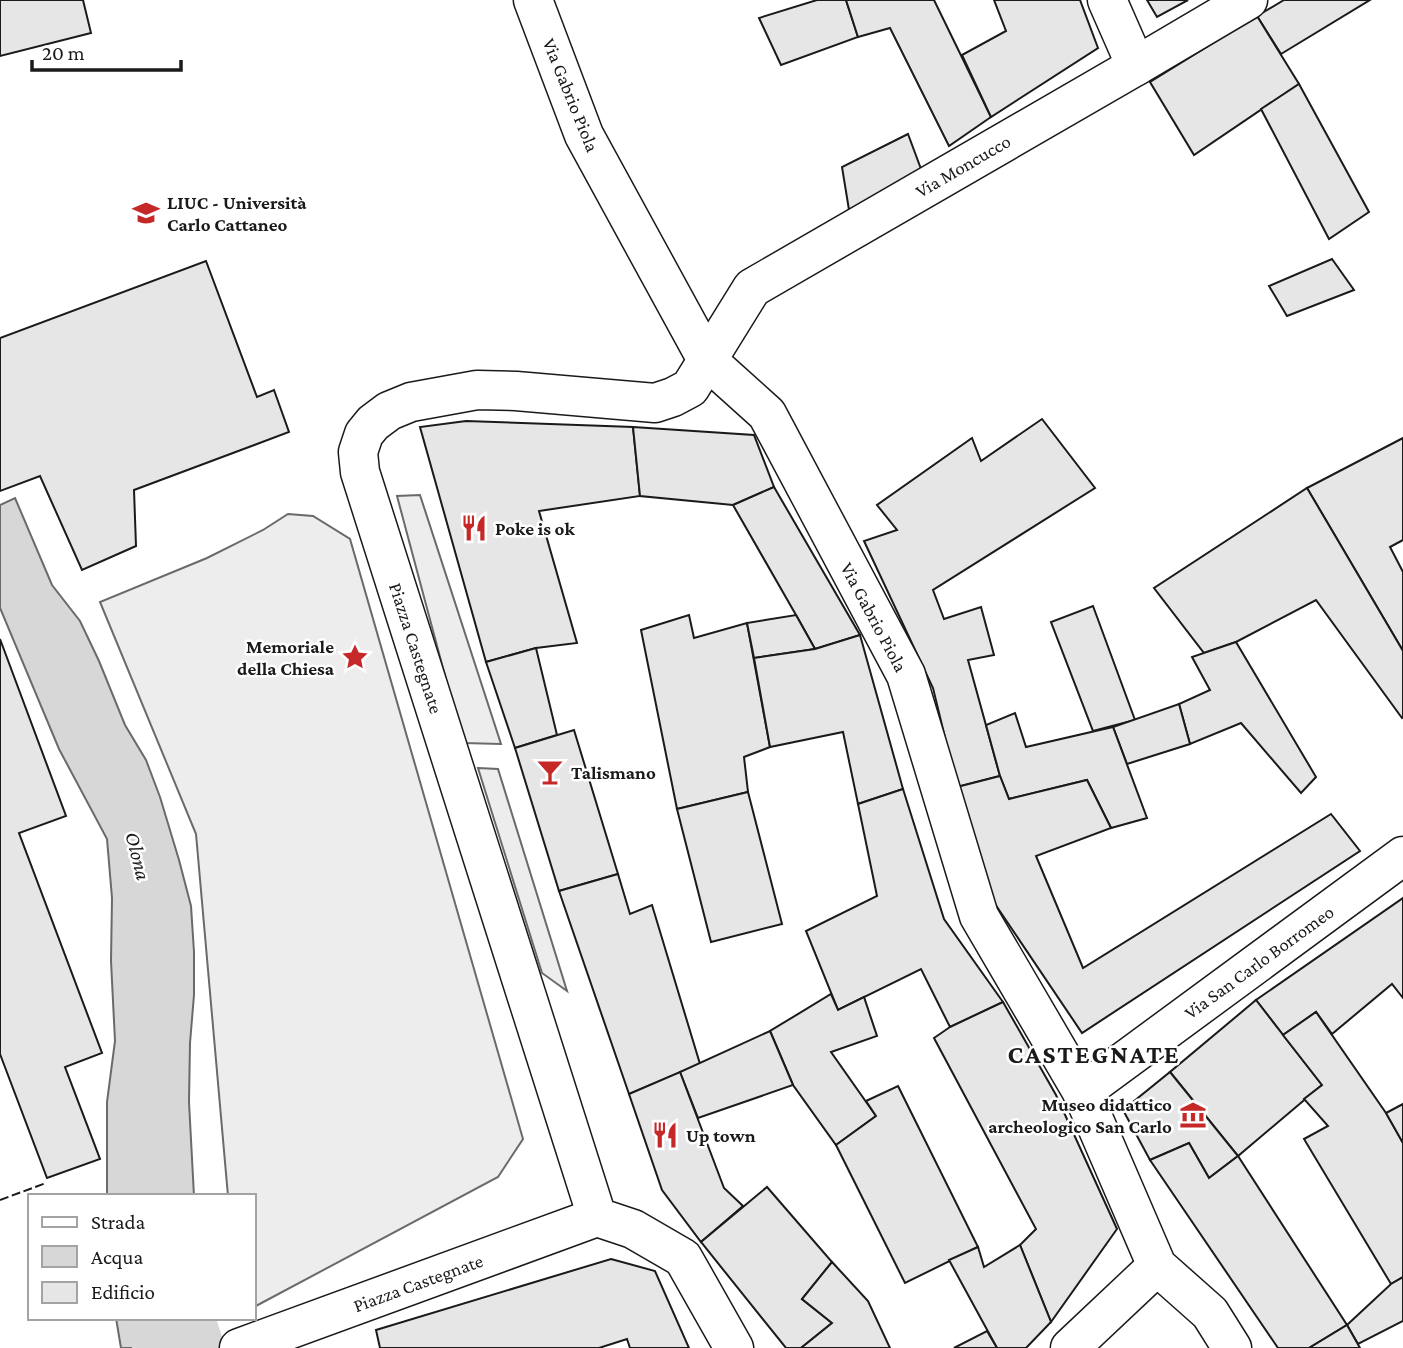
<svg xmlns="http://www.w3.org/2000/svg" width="1403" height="1348" viewBox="0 0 1403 1348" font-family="'Crimson Pro',serif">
	<rect width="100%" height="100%" fill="#fff"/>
	<g fill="#ededed" stroke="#6a6a6a" stroke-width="2">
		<polygon points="420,495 501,744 463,743 397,496"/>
		<polygon points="288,514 313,516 350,539 523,1139 498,1177 254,1307 254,1196 228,1196 196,834 100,602 207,558 263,530"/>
		<polygon points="478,768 498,769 567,991 542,973"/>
	</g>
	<g fill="#d7d7d7" stroke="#6a6a6a" stroke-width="2">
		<polygon points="15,498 52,585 80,621 99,661 125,725 146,760 160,797 179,860 191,906 194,952 194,995 190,1043 189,1102 194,1196 107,1196 107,1102 115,1041 111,961 112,898 107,839 59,749 0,608 0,505"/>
		<polygon points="116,1318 214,1318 215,1323 141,1348 121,1348"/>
	</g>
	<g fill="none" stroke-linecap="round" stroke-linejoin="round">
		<polyline stroke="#d7d7d7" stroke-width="89" points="169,1318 179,1348"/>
	</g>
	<g fill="#e6e6e6" stroke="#1a1a1a" stroke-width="2">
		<polygon points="0,0 83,0 91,33 0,56"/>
		<polygon points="817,0 846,0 858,37 781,65 759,18"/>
		<polygon points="846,0 934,0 991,117 949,146 890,28 858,37"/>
		<polygon points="994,0 1080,0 1098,48 991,117 962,55 1006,31"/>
		<polygon points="1147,0 1188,0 1157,17"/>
		<polygon points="1284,0 1370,0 1281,54 1257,16"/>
		<polygon points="1257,16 1299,84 1194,155 1150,82"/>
		<polygon points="1299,84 1369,212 1329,239 1261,109"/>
		<polygon points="908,134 921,169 849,210 842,167"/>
		<polygon points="1332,259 1354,290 1287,316 1269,286"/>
		<polygon points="206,261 257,397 274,390 289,432 134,490 136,546 82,570 40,476 0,491 0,338"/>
		<polygon points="1042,419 1095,488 933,590 944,619 981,607 994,655 968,660 1000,776 957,787 933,688 864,541 897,530 877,505 972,438 981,461"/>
		<polygon points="466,421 633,427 640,496 539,511 577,643 536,648 486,662 420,427"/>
		<polygon points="633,427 754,435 774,487 733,505 640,496"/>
		<polygon points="1403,438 1403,540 1390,547 1403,572 1403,651 1307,488"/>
		<polygon points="774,487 860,635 815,649 796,615 733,505"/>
		<polygon points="1307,488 1403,651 1403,717 1402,718 1316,600 1236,642 1204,653 1154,588"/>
		<polygon points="1093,606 1135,720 1093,731 1051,622"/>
		<polygon points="689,615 694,638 747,623 770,747 744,757 748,792 677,809 641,630"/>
		<polygon points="796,615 815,649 754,658 747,623"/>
		<polygon points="860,635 903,789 858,804 843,732 770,747 754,658 815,649"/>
		<polygon points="0,639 66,816 19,833 102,1053 65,1067 100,1159 47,1178 0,1054"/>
		<polygon points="1236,642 1316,777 1301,793 1241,723 1190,744 1179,704 1210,690 1192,657"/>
		<polygon points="536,648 557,735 515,748 486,662"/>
		<polygon points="1179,704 1190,744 1127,764 1113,727"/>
		<polygon points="1015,713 1026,747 1113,727 1147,818 1111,828 1087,780 1009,799 1000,776 986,725"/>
		<polygon points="574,730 618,874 559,891 515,748"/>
		<polygon points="1000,776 1009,799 1087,780 1111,828 1036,856 1083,968 1331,814 1360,851 1082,1033 993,901 957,787"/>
		<polygon points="903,789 944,919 1003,1002 950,1027 921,969 838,1010 806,931 877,896 858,804"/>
		<polygon points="748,792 782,924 711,942 677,809"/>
		<polygon points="618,874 630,914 652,905 700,1064 629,1094 559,891"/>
		<polygon points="1403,898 1403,998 1392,984 1332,1034 1316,1012 1283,1035 1256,1000"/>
		<polygon points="831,994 838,1010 864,997 877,1036 831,1052 876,1116 836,1145 793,1085 770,1031"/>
		<polygon points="1256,1000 1322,1085 1238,1156 1170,1072"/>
		<polygon points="1003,1002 1056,1095 1117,1229 1051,1322 1020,1245 1036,1229 934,1038 950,1027"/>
		<polygon points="1316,1012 1386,1113 1403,1143 1403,1277 1391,1284 1304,1139 1328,1126 1304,1099 1322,1085 1283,1035"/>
		<polygon points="770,1031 793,1085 698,1118 680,1072"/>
		<polygon points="680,1072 724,1188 743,1206 701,1242 662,1190 629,1094"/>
		<polygon points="1170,1072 1238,1156 1209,1178 1189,1143 1150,1160 1123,1110"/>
		<polygon points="898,1086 978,1247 905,1283 836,1145 876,1116 866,1101"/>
		<polygon points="1403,1104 1403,1143 1386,1113"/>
		<polygon points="1189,1143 1209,1178 1238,1156 1347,1325 1309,1348 1278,1348 1150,1160"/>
		<polygon points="767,1187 832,1262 802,1299 832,1323 801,1348 786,1348 701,1242"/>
		<polygon points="1020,1245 1051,1322 1026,1348 997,1348 949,1260 978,1247 984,1267"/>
		<polygon points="611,1259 655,1271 689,1348 630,1348 627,1339 599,1348 380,1348 376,1330"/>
		<polygon points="832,1262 868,1301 890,1348 801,1348 832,1323 802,1299"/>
		<polygon points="1403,1277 1403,1321 1358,1344 1347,1325 1391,1284"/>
		<polygon points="1347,1325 1360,1348 1309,1348"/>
		<polygon points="987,1331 997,1348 954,1348"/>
	</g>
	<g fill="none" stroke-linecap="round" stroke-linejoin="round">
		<g stroke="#1a1a1a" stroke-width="41">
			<g id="minor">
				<polyline points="533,0 584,135 707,360 767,414 906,675 979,916 1082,1092 1157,1266 1210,1313 1232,1348"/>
				<polyline points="1107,0 1136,66"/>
				<polyline points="1082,1092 1403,856"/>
				<polyline points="239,1348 597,1217"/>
				<polyline points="734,1348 683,1258 633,1229 597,1217 360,472 358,452 364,434 373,423 389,411 411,402 477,390 516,391 655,403 673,397 690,388 752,288 1136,66 1248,0"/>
				<polyline points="1070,1348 1157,1266"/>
			</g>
		</g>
		<use href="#minor" stroke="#fff" stroke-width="38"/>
		<polyline stroke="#1a1a1a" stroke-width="2" stroke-dasharray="9 3.5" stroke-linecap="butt" points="0,1200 46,1183"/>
	</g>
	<defs>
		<g id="university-bare" transform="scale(2.1)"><path d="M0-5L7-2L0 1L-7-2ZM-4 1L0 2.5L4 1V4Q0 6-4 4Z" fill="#c62828" stroke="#fff" stroke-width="2.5" paint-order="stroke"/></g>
		<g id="restaurant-bare" transform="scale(2.1)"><path d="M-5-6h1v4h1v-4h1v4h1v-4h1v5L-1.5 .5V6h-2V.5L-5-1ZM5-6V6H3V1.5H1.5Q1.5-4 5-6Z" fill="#c62828" stroke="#fff" stroke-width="2.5" paint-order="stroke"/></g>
		<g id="sight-bare" transform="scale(2.1)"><path d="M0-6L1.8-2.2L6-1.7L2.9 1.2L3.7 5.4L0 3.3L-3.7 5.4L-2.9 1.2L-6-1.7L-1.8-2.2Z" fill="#c62828" stroke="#fff" stroke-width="2.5" paint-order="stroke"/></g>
		<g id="bar-bare" transform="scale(2.1)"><path d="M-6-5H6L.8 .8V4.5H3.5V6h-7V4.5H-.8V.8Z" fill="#c62828" stroke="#fff" stroke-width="2.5" paint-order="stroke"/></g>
		<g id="museum-bare" transform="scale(2.1)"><path d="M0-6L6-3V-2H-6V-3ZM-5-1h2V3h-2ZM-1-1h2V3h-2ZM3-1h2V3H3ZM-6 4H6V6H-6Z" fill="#c62828" stroke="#fff" stroke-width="2.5" paint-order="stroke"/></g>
	</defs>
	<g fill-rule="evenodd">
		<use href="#university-bare" x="146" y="213"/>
		<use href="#restaurant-bare" x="474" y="528"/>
		<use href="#sight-bare" x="355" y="657"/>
		<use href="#bar-bare" x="550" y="772"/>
		<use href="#museum-bare" x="1193" y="1115"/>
		<use href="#restaurant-bare" x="665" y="1135"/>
	</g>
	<g text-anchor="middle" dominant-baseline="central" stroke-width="5" stroke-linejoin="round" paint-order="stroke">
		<g font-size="19" fill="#1a1a1a" stroke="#fff">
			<text transform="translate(571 95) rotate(68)">Via Gabrio Piola</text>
			<text transform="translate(963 166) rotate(-30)">Via Moncucco</text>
			<text transform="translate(874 617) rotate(62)">Via Gabrio Piola</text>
			<text transform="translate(416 648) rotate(72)">Piazza Castegnate</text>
			<text transform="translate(1259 962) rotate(-36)">Via San Carlo Borromeo</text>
			<text transform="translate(418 1283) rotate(-20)">Piazza Castegnate</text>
		</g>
		<g font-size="19" font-weight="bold" fill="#1a1a1a" stroke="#fff" text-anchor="start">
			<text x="167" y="202">LIUC - Università<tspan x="167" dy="22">Carlo Cattaneo</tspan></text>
			<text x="495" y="528">Poke is ok</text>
			<text x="334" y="646" text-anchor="end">Memoriale<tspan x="334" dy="22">della Chiesa</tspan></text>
			<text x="571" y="772">Talismano</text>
			<text x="1172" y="1104" text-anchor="end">Museo didattico<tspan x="1172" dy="22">archeologico San Carlo</tspan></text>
			<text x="686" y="1135">Up town</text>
		</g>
		<g font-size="21" font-style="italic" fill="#1a1a1a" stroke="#fff">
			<text transform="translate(138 856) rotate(76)">Olona</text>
		</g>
		<g font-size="26" font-weight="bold" letter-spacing="2" fill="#1a1a1a" stroke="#fff">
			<text x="1094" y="1054">CASTEGNATE</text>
		</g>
	</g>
	<rect x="28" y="1194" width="228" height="126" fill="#ffffff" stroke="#a3a3a3" stroke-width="2"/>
	<rect x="42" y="1217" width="35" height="10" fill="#ffffff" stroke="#a3a3a3" stroke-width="2"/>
	<text x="91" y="1229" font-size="21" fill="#1a1a1a">Strada</text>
	<rect x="42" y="1246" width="35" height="21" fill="#d7d7d7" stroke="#a3a3a3" stroke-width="2"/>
	<text x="91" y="1264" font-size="21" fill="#1a1a1a">Acqua</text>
	<rect x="42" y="1282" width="35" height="21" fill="#e6e6e6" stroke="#a3a3a3" stroke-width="2"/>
	<text x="91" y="1299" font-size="21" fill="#1a1a1a">Edificio</text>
	<path d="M32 60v10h149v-10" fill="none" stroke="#1a1a1a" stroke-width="3.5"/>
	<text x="42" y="60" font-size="21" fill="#1a1a1a" stroke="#ffffff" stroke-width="5" paint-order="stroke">20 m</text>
</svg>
